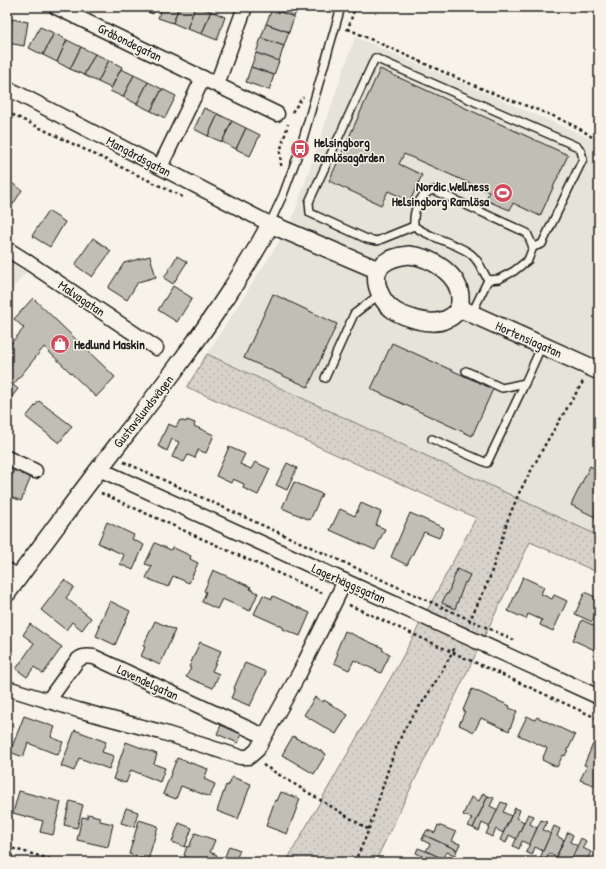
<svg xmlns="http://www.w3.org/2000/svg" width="606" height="869" viewBox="0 0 606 869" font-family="'Patrick Hand',sans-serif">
	<defs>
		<pattern id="park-dots" width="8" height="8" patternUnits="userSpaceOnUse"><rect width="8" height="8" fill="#d7d3cb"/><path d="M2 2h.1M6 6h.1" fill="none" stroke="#b8b5ae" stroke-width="1.8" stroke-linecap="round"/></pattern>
	</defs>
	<rect width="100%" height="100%" fill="#f7f3e8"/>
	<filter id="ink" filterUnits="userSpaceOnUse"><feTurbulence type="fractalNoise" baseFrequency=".025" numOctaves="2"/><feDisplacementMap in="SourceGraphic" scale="8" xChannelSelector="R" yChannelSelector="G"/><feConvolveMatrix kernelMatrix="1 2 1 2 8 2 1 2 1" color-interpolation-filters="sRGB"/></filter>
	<g filter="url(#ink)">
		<g fill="#e6e3d9">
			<polygon points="355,37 592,139 599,152 599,536 207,354 291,223"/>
			<polygon points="7,260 26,272 7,296"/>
		</g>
		<polygon fill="url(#park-dots)" stroke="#7a7874" points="207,354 599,536 599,573 530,542 375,862 286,862 402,658 476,518 187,387"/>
		<g fill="#c0beb5" stroke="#1c1c1c">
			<polygon points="139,7 155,7 153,14 138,8"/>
			<polygon points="162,7 179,7 173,23 158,18"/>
			<polygon points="179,7 195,7 187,29 173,23"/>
			<polygon points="195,7 211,11 202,34 187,29"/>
			<polygon points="272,7 298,7 294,17 272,9"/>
			<polygon points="272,9 294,17 289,32 266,24"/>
			<polygon points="211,11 225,17 217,40 202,34"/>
			<polygon points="7,18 12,19 8,43 7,42"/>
			<polygon points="12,19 28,22 24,46 8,43"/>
			<polygon points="266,24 289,32 284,46 261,38"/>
			<polygon points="40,27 54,33 43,55 29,48"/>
			<polygon points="54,33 67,40 57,62 43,55"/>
			<polygon points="261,38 284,46 279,61 256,53"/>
			<polygon points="67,40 81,47 70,69 57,62"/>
			<polygon points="81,47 95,54 84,75 70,69"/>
			<polygon points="256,53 279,61 274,75 251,67"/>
			<polygon points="95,54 109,60 98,82 84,75"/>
			<polygon points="109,60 122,67 111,88 98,82"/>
			<polygon points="251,67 274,75 269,90 246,82"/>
			<polygon points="121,69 134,75 123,97 110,91"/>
			<polygon points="380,69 568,155 540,216 513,203 510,210 497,205 486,200 489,192 404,154 399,164 422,175 410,201 388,191 381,205 329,181"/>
			<polygon points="134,75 148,82 137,104 123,97"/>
			<polygon points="148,82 162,89 151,111 137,104"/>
			<polygon points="162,89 176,96 165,118 151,111"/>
			<polygon points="204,108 218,114 208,136 194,129"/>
			<polygon points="218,114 232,121 222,142 208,136"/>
			<polygon points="232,121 246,128 236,149 222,142"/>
			<polygon points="246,128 260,135 250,156 236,149"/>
			<polygon points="7,180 22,190 7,214"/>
			<polygon points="48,211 65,222 50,247 32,236"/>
			<polygon points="93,238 111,251 92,277 75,265"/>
			<polygon points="150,256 156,277 138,282 127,300 108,288 124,263"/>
			<polygon points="177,256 187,262 173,284 164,278"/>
			<polygon points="173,286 192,298 177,322 158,310"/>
			<polygon points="273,294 337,324 308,387 244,358"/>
			<polygon points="33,298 115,377 96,397 44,347 13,385 18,389 7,403 7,348 24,328 14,319"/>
			<polygon points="392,343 493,389 472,436 371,389"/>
			<polygon points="39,401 72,426 59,443 26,417"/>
			<polygon points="180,420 186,422 187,420 195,423 194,426 214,435 206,453 198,450 195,458 188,455 184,462 172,457 179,442 172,439 167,451 158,446 168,424 176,427"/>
			<polygon points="229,447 245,454 240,464 251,469 255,462 270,469 258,495 243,488 244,484 233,479 231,483 216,476"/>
			<polygon points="287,463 297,468 287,490 276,485"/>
			<polygon points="590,466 599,471 599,519 571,505"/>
			<polygon points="14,470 31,477 21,501 7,495 7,485"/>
			<polygon points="294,482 322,494 310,520 282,508"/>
			<polygon points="361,503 381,512 376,525 385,529 375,550 330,530 340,509 355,516"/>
			<polygon points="410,513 444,528 439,538 424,532 407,565 391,557"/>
			<polygon points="107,522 134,535 132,539 144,545 133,570 120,564 124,555 98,543"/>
			<polygon points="155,543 171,550 172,547 191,556 190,559 198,563 189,583 173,576 168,587 146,578 152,566 145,564"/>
			<polygon points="457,569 470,575 466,583 465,582 455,609 442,603 446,594 448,594"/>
			<polygon points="213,570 251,587 250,589 258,593 250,611 222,599 217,609 202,602 206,592 204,591"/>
			<polygon points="523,577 544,587 541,594 552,599 554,595 567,601 553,631 540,625 542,620 528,614 526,619 508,611"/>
			<polygon points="64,580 74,587 66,598 91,618 82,630 72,622 66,630 41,610"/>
			<polygon points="585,592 599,599 599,606 592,622 575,614"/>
			<polygon points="263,595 272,599 273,596 310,613 300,636 283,629 283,627 254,614"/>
			<polygon points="110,601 130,611 115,645 96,636 100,627 98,627"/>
			<polygon points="582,620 599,628 599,652 573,640"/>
			<polygon points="155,621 175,630 160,665 141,656 145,647 143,646"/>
			<polygon points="30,624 62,647 43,674 34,667 27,677 16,669 34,643 23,635"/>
			<polygon points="345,631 383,648 382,650 390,654 381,673 354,660 349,670 334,663 338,653 336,652"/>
			<polygon points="200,642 221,651 212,671 219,674 213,688 186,677 191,668 189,667"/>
			<polygon points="245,663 266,672 250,706 231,698 235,689 234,688"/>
			<polygon points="472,689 510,706 509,708 517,711 509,731 481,718 474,732 459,725 465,711 463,710"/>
			<polygon points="315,697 323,702 324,700 348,715 336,734 304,715"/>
			<polygon points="24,716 55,727 51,737 63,742 58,755 28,743 23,757 10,752"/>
			<polygon points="527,716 535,720 537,717 575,735 565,756 563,755 557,767 542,760 547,748 518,735"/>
			<polygon points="7,722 14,725 9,738 7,737"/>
			<polygon points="221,725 242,734 238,743 217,734"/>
			<polygon points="75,730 106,742 102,752 114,756 109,769 79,758 74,771 61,766"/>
			<polygon points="293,736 301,741 302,740 326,754 314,774 282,755"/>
			<polygon points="126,742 157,754 154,764 165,768 160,782 131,770 126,783 113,779"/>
			<polygon points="593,744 599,746 599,779 596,786 580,780 587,766 584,765"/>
			<polygon points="177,758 208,769 204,779 215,784 210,797 181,786 176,799 163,794"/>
			<polygon points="232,777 251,784 238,819 217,811 226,785 228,786"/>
			<polygon points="19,791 61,802 53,835 40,832 43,821 13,813"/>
			<polygon points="281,792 300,799 287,834 266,826 275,800 277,801"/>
			<polygon points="483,793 488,796 473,828 468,826 472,818 463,815 471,797 479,801"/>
			<polygon points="488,796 494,798 490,806 498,810 490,827 482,823 479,831 473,828"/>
			<polygon points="70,801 83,805 77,828 64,825"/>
			<polygon points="501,802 507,804 503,812 511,816 503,833 496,829 492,837 486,834"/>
			<polygon points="126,808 138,812 134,827 121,823"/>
			<polygon points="515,808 520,810 517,818 524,822 517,839 509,835 506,843 500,840"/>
			<polygon points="88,814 100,817 100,821 113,824 108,847 77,840 82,817 87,818"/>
			<polygon points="528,814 534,816 530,824 537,828 530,845 522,841 519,849 513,846"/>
			<polygon points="139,820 158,826 148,860 129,854"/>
			<polygon points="541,820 547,822 543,830 551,834 543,851 535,847 532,855 526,852"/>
			<polygon points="179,823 192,828 185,847 172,842"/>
			<polygon points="438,825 456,832 452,841 460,844 457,850 424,835 427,830 435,833"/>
			<polygon points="554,826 560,829 557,836 564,840 556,857 549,853 545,861 540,858"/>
			<polygon points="568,832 573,835 570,842 578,846 570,862 562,859 561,862 554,862"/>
			<polygon points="195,833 215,840 210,852 217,855 214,862 183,862 186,856 184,855 187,846 189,847"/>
			<polygon points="424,835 457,850 455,855 447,852 443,859 426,851 430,844 422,840"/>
			<polygon points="581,838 586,841 583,848 591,852 586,862 570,862"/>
			<polygon points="229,846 240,850 235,862 223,862"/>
			<polygon points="418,848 426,851 450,862 422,862 424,857 416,853"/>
		</g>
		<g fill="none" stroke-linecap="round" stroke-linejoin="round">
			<g stroke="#1c1c1c" stroke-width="10">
				<g id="service">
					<path d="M433,190L527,233L533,247L528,260L514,271L499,279L488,280C482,270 478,258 468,252C450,241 430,238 414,226C413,211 418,195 433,190Z"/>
					<polyline points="270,223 283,195 300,149 341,7"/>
					<polyline points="414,226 377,241 367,239 310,213 309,202 375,58 578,147 581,151 583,159 542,244 533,247"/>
					<polyline points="472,313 488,280"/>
					<polyline points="466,371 502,388 525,383 542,345"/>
					<polyline points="325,378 354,314 380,294"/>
					<polyline points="432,439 487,463 525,383"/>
				</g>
			</g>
			<g stroke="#1c1c1c" stroke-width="17">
				<g id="minor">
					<polyline points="56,7 277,114"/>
					<polyline points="217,84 245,7"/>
					<polyline points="7,89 15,92 270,224"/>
					<polyline points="160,167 203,78"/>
					<polyline points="7,249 26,261 156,348"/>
					<polyline points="7,458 35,471"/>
					<polyline points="99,469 599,697"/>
					<polyline points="7,570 19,577"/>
					<polyline points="7,688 78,710 161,732 240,757 249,757 257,750 300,672 345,581"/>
					<path d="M48,701L76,662C81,656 86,656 94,657L264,736"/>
				</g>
			</g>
			<g stroke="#1c1c1c" stroke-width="20">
				<g id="tertiary">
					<path d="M409,255C431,257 462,275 460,301C460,310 454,316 447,319C437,324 427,322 417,320C408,317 399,315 392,309C380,300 369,275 383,264C390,258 400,256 409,255Z"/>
					<polyline points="459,308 599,371"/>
					<path d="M7,593C45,541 83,489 123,438C160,390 197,342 230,291C244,269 259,247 270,224L378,270"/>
				</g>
			</g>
			<g stroke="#1c1c1c" stroke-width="2.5" stroke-dasharray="3 3" stroke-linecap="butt">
				<polyline points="346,29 348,29 355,7"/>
				<path d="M348,29C395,50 442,72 490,92C523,106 574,119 599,143"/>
				<polyline points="7,112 185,198"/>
				<polyline points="292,112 303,97"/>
				<polyline points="281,166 280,152 288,124"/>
				<polyline points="124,462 514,640"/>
				<polyline points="101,493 322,593"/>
				<polyline points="349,605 599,719"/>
				<polyline points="469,622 489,580 508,519 519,493 546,443 584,380"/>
				<polyline points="263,765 368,829"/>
				<polyline points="7,847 61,862"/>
				<path d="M354,862C375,824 382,779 400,739C405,726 414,714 422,703C434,685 445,666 455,647"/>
			</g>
			<use href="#service" stroke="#f7f3e8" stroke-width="7"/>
			<use href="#minor" stroke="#f7f3e8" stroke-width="14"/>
			<use href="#tertiary" stroke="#f7f3e8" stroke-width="17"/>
		</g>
	</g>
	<defs>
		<g id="bus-disc" transform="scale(1)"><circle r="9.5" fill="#d1495b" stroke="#f7f3e8"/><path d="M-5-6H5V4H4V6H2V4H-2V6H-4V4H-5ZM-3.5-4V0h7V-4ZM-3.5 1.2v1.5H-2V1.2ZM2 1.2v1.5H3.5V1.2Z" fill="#fff"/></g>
		<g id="stadium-disc" transform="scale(1)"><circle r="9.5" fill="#d1495b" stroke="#f7f3e8"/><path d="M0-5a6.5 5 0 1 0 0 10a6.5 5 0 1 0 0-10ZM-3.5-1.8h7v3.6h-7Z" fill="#fff"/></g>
		<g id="shop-disc" transform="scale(1)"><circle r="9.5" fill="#d1495b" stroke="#f7f3e8"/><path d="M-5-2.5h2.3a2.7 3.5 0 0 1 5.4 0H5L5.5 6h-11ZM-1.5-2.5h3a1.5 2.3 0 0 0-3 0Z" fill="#fff"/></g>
	</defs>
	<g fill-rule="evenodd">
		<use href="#bus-disc" x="300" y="149"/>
		<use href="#stadium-disc" x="503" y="193"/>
		<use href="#shop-disc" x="60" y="344"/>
	</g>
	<g text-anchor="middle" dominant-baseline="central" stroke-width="3" stroke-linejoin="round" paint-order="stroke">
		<g font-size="13" fill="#1c1c1c" stroke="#f7f3e8">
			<text transform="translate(130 42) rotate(26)">Gråbondegatan</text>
			<text transform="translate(139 156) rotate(28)">Mangårdsgatan</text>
			<text transform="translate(82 298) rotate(34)">Malvagatan</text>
			<text transform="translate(529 339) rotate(24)">Hortensiagatan</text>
			<text transform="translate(143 411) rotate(-52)">Gustavslundsvägen</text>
			<text transform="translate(349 583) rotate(24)">Lagerhäggsgatan</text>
			<text transform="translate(148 682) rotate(25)">Lavendelgatan</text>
		</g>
		<g font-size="13" font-weight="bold" fill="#1c1c1c" stroke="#f7f3e8" text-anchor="start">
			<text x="314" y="142">Helsingborg<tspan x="314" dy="15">Ramlösagården</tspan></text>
			<text x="489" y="186" text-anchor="end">Nordic Wellness<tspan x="489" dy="15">Helsingborg Ramlösa</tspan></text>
			<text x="74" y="344">Hedlund Maskin</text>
		</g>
	</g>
	<rect width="606" height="869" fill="none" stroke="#f7f3e8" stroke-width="24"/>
	<rect x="12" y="12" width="582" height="845" fill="none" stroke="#1c1c1c" stroke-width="1.5" filter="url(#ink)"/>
</svg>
